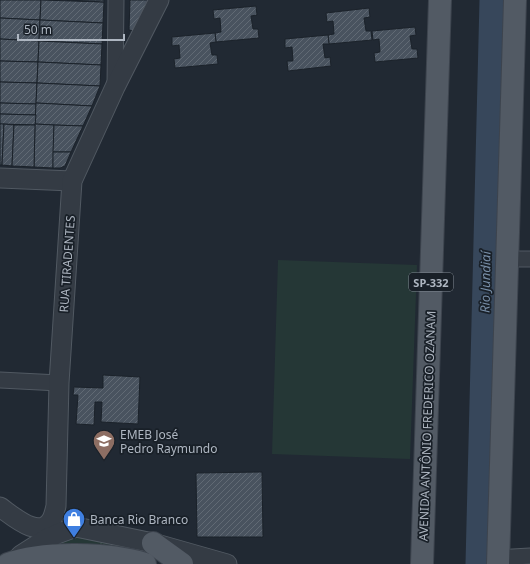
<svg xmlns="http://www.w3.org/2000/svg" width="530" height="564" viewBox="0 0 530 564" font-family="'Noto Sans',sans-serif">
	<defs>
		<pattern id="grass-tufts" width="24" height="20" patternUnits="userSpaceOnUse"><rect width="24" height="20" fill="#253736"/><path d="M3 7l-1-3M5 7V3M7 7l1-3M15 17l-1-3M17 17v-4M19 17l1-3" fill="none" stroke="#425251"/></pattern>
		<pattern id="building-hatch" width="6" height="6" patternUnits="userSpaceOnUse"><rect width="6" height="6" fill="#49535f"/><path d="M-1 1l2-2M0 6l6-6M5 7l2-2" fill="none" stroke="#616a74"/></pattern>
	</defs>
	<rect width="100%" height="100%" fill="#212933"/>
	<polygon fill="url(#grass-tufts)" points="78,532 126,546 128,552 105,551 53,542"/>
	<polygon fill="#253736" points="278,260 417,265 410,459 272,454"/>
	<g fill="none" stroke-linecap="round" stroke-linejoin="round">
		<polyline stroke="#37475b" stroke-width="25" points="478,564 492,0"/>
	</g>
	<g fill="url(#building-hatch)" stroke="#1b222a">
		<polygon points="0,0 41,0 40,20 0,18"/>
		<polygon points="41,0 104,2 103,23 40,20"/>
		<polygon points="67,0 104,0 104,2"/>
		<polygon points="130,0 148,0 134,31 129,30"/>
		<polygon points="256,6 257,15 251,16 253,29 258,29 259,38 216,42 215,33 221,32 220,18 214,19 213,10"/>
		<polygon points="369,8 370,17 364,18 366,31 371,31 372,40 329,44 328,35 334,34 333,21 327,22 326,13"/>
		<polygon points="0,18 40,20 39,41 0,39"/>
		<polygon points="40,20 103,23 102,44 39,41"/>
		<polygon points="415,27 416,35 410,36 412,49 417,49 418,58 375,62 374,53 380,52 379,39 373,40 372,31"/>
		<polygon points="215,33 216,42 210,43 212,55 217,55 218,64 175,68 174,59 180,58 179,45 172,46 172,37"/>
		<polygon points="328,35 329,44 323,44 325,58 330,57 331,66 288,71 287,61 293,61 292,47 285,48 285,39"/>
		<polygon points="0,39 39,41 38,62 0,61"/>
		<polygon points="39,41 102,44 101,65 38,62"/>
		<polygon points="0,61 38,62 37,83 0,82"/>
		<polygon points="38,62 101,65 100,86 37,83"/>
		<polygon points="0,82 37,83 36,104 0,103"/>
		<polygon points="37,83 100,86 92,106 36,103"/>
		<polygon points="0,103 36,104 36,115 0,114"/>
		<polygon points="36,103 92,106 83,126 54,125 35,124"/>
		<polygon points="0,114 36,115 35,125 0,124"/>
		<polygon points="0,124 4,124 2,165 0,165"/>
		<polygon points="4,124 14,125 12,166 2,165"/>
		<polygon points="35,124 54,125 53,168 34,167"/>
		<polygon points="14,125 35,125 34,167 12,166"/>
		<polygon points="54,125 83,126 71,152 53,152"/>
		<polygon points="53,152 71,152 65,166 60,168 53,168"/>
		<polygon points="103,375 140,377 138,424 101,422 102,402 95,402 94,425 76,424 78,395 73,395 74,387 103,388"/>
		<polygon points="262,472 263,537 197,537 196,473"/>
	</g>
	<g fill="none" stroke-linecap="round" stroke-linejoin="round">
		<g stroke="#515962" stroke-width="17">
			<g id="minor">
				<polyline points="115,85 116,0"/>
				<polyline points="507,259 530,259"/>
				<polyline points="0,380 59,383"/>
				<polyline points="498,558 530,556"/>
			</g>
		</g>
		<g stroke="#515962" stroke-width="21">
			<g id="tertiary">
				<polyline points="0,178 72,181"/>
				<path d="M0,507C13,516 40,541 52,519C54,515 55,510 56,506L59,383L72,181L115,87L159,0"/>
				<polyline points="15,562 21,555 46,539 57,534 76,527 153,543 227,564"/>
			</g>
		</g>
		<g stroke="#3d444e" stroke-width="24">
			<g id="primary">
				<polyline points="153,543 182,564"/>
				<path d="M8,564C43,551 110,553 145,564"/>
				<polyline points="422,564 440,0"/>
				<polyline points="498,564 515,0"/>
			</g>
		</g>
		<use href="#minor" stroke="#343b44" stroke-width="15"/>
		<use href="#tertiary" stroke="#343b44" stroke-width="19"/>
		<use href="#primary" stroke="#525a64" stroke-width="22"/>
	</g>
	<defs>
		<g id="school-pin" transform="scale(1.15)"><path d="M0 17L-7.5 6A9.5 9.5 0 1 1 7.5 6Z" fill="#8d6e63" stroke="#192028"/><path d="M0-5L7-2L0 1L-7-2ZM-4 1L0 2.5L4 1V4Q0 6-4 4Z" fill="#fff"/></g>
		<g id="shop-pin" transform="scale(1.15)"><path d="M0 17L-7.5 6A9.5 9.5 0 1 1 7.5 6Z" fill="#3f7fe0" stroke="#192028"/><path d="M-5-2.5h2.3a2.7 3.5 0 0 1 5.4 0H5L5.5 6h-11ZM-1.5-2.5h3a1.5 2.3 0 0 0-3 0Z" fill="#fff"/></g>
	</defs>
	<g fill-rule="evenodd">
		<use href="#school-pin" x="104" y="441"/>
		<use href="#shop-pin" x="74" y="519"/>
	</g>
	<g text-anchor="middle" dominant-baseline="central" stroke-width="3.5" stroke-linejoin="round" paint-order="stroke">
		<rect fill="#192028" stroke="#818993" stroke-width="1" x="409" y="273" width="44" height="18" rx="3"/>
		<g font-size="11" font-weight="bold" fill="#aeb6c1">
			<text x="431" y="282">SP-332</text>
		</g>
		<g font-size="12" fill="#aeb6c1" stroke="#192028">
			<text transform="translate(67 264) rotate(-86)">RUA TIRADENTES</text>
			<text transform="translate(427 426) rotate(-88)">AVENIDA ANTÔNIO FREDERICO OZANAM</text>
		</g>
		<g font-size="12" fill="#aeb6c1" stroke="#192028" text-anchor="start">
			<text x="120" y="434">EMEB José<tspan x="120" dy="14">Pedro Raymundo</tspan></text>
			<text x="90" y="519">Banca Rio Branco</text>
		</g>
		<g font-size="13" font-style="italic" fill="#788ea7" stroke="#192028">
			<text transform="translate(485 282) rotate(-89)">Rio Jundiaí</text>
		</g>
	</g>
	<path d="M18 34v6h106v-6" fill="none" stroke="#aeb6c1" stroke-width="2"/>
	<text x="24" y="34" font-size="12" fill="#aeb6c1" stroke="#192028" stroke-width="3" paint-order="stroke">50 m</text>
</svg>
